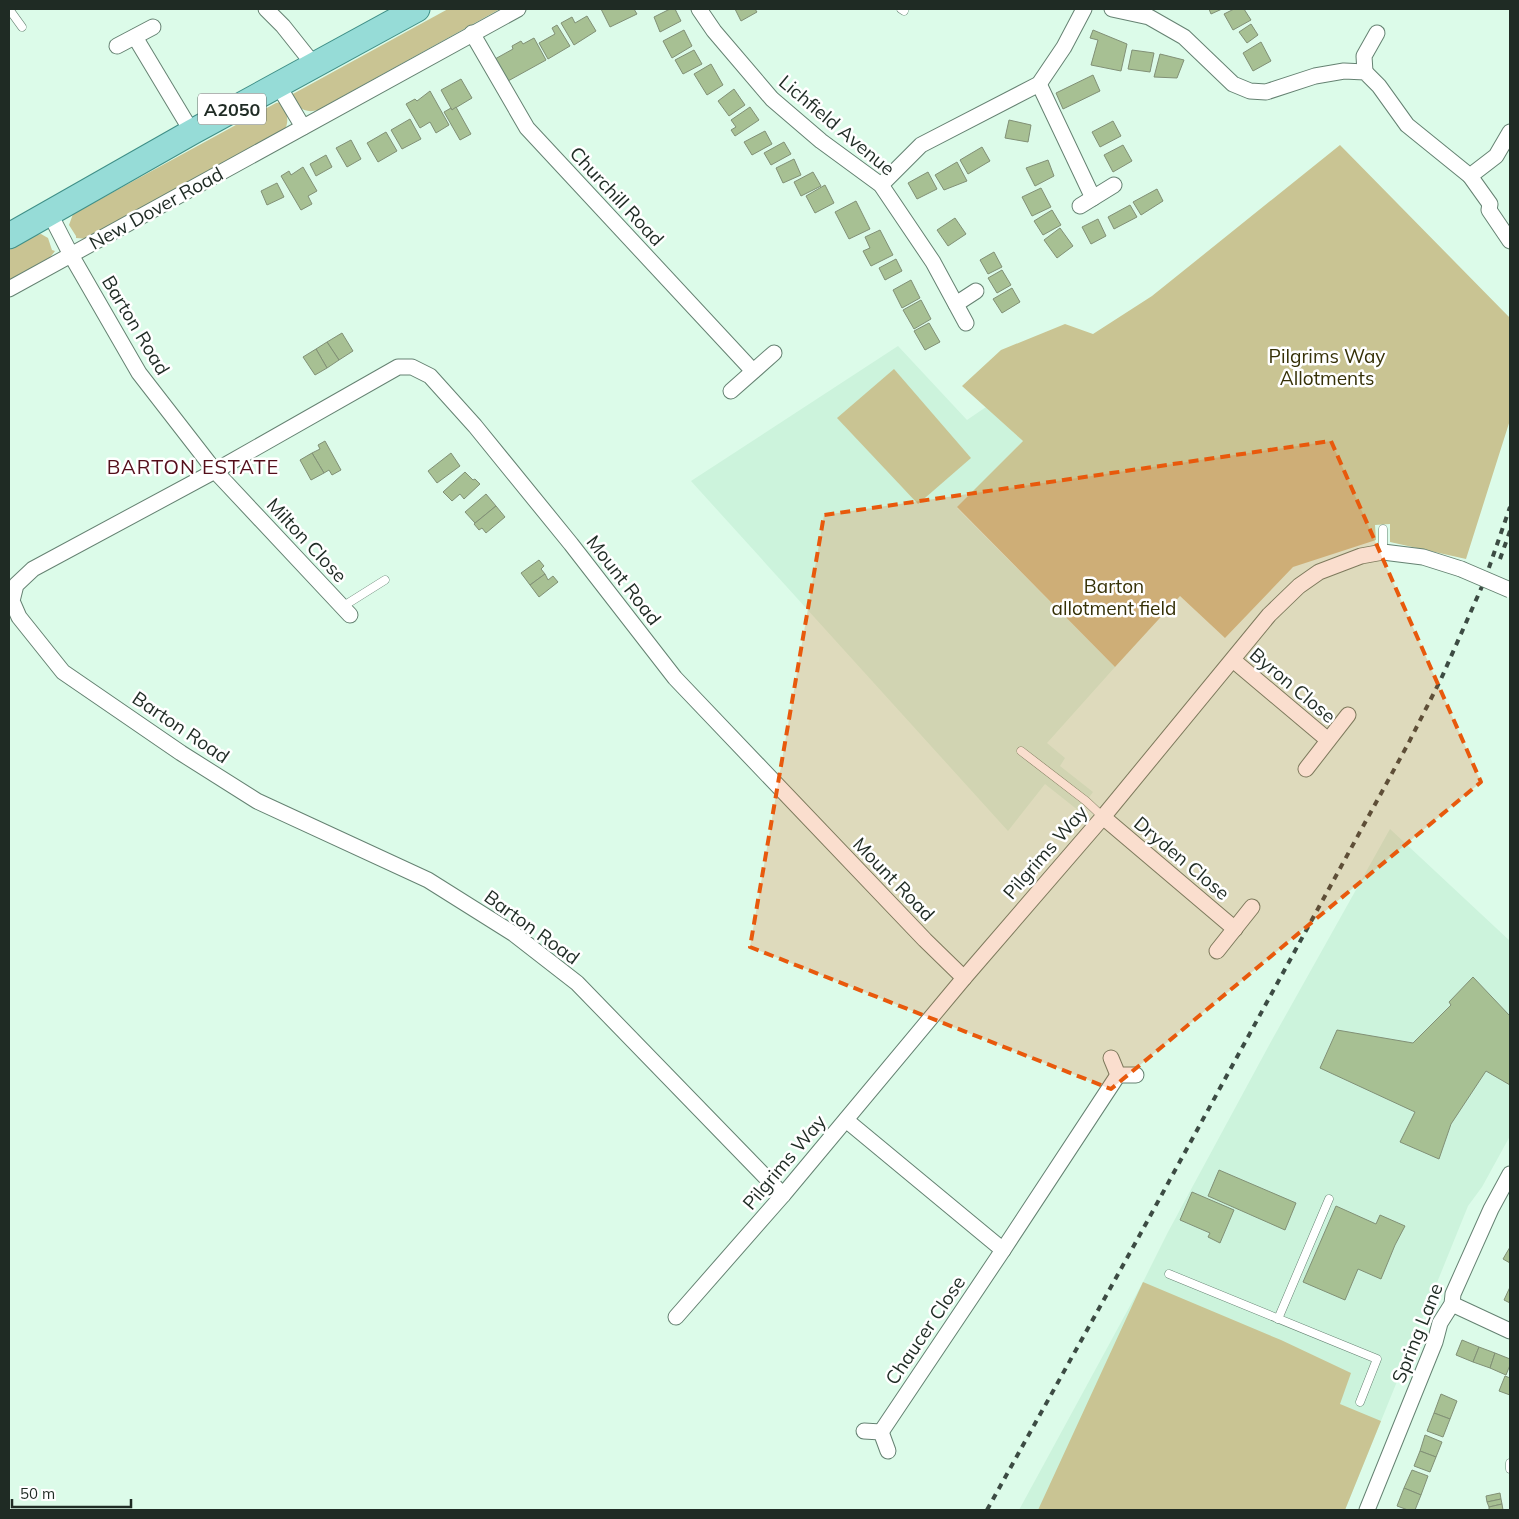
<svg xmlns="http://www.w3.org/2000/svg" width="1519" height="1519" viewBox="0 0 1519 1519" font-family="Mulish,sans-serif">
	<rect width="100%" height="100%" fill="#dcfbe9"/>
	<g fill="#ccf3dc">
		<polygon points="898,346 967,420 986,407 1023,441 957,508 1115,667 1047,743 1065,758 1060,766 1093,792 1079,811 1045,784 1008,831 691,481"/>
		<polygon points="1390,829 1510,941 1510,1136 1482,1187 1468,1206 1345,1510 1019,1510 1143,1282 1168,1232 1273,1038"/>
	</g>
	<g fill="#c9c493">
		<path d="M448,9H500L318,110C304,114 297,107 291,95Z"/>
		<path d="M282,102C287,113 290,121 284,131L89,239L76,238V236L69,225L73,214L276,103Z"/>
		<polygon points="1340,145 1510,318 1510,420 1466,559 1390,542 1390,524 1375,525 1376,540 1293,567 1225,638 1180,596 1115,667 957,507 1023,441 962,386 1001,350 1065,324 1093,334 1152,296"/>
		<polygon points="41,234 48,238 52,250 55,251 48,260 9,282 9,250 35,235"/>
		<polygon points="894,369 971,458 918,504 837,418"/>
		<polygon points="1143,1282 1281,1340 1351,1373 1340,1404 1381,1421 1345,1510 1038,1510"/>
	</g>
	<g fill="#a7c093" stroke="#819076">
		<polygon points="601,9 634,9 637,14 610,27"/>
		<polygon points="670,9 675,9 681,21 660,32 654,17"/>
		<polygon points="735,9 755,9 757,12 741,21"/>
		<polygon points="1209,9 1222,9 1211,14"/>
		<polygon points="1234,9 1244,9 1251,20 1233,30 1224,14"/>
		<polygon points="587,16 596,31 574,45 561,23 572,17 575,23"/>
		<polygon points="1251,24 1258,35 1247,43 1239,32"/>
		<polygon points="557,25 570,46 548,59 539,43 555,34 552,28"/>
		<polygon points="684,30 692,46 672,58 663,41"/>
		<polygon points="1093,30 1127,44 1121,71 1091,65 1098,40 1090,38"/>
		<polygon points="534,38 546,60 508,81 495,59 513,49 512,46 521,41 523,44"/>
		<polygon points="1261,42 1271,61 1253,71 1243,53"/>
		<polygon points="694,50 702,64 683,74 675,60"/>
		<polygon points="1132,50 1154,53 1150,72 1128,69"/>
		<polygon points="1160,54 1184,60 1177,78 1154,77"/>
		<polygon points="711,64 723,85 707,95 694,74"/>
		<polygon points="1093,75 1100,91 1063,109 1056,93"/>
		<polygon points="461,79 472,98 452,110 441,90"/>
		<polygon points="734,89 745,105 729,116 718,101"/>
		<polygon points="430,91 449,125 436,133 430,122 420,128 406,104 415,99 417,101"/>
		<polygon points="456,107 471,134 460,140 444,112 451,108 452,110"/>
		<polygon points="750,107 759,120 735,136 731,130 736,127 731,120"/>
		<polygon points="410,119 421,139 402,149 391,130"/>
		<polygon points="1009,120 1031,125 1028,142 1005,138"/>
		<polygon points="1113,121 1121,136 1100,147 1092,132"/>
		<polygon points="765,131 772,144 752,155 744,142"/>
		<polygon points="386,132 397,151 378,162 367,143"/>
		<polygon points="351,140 361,159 347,167 336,148"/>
		<polygon points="784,142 791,154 771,165 764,153"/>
		<polygon points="1123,145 1132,161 1113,172 1104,155"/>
		<polygon points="982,147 990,161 968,174 960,160"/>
		<polygon points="326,155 332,167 316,176 310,164"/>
		<polygon points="794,159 801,175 783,183 776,168"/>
		<polygon points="1048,160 1054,176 1035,186 1026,168"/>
		<polygon points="957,162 967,181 944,190 935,175"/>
		<polygon points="303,167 317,191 308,196 312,204 301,210 281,176 289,171 291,175"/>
		<polygon points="813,172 821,186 801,196 794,182"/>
		<polygon points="928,172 937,189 917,199 908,183"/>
		<polygon points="277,183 284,197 267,205 261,191"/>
		<polygon points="825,185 834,203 815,213 806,196"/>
		<polygon points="1041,188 1051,207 1032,216 1022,197"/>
		<polygon points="1157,189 1163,201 1141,215 1133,202"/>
		<polygon points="856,201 870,229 849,239 835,212"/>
		<polygon points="1130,205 1137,217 1114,229 1108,217"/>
		<polygon points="1052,210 1061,225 1043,235 1034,221"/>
		<polygon points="955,218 966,234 948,246 937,230"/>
		<polygon points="1098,219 1106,236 1091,244 1082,227"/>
		<polygon points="1060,228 1073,246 1057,258 1044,240"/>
		<polygon points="880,230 893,255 871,266 863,251 870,248 865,237"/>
		<polygon points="994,252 1002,267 988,274 980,260"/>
		<polygon points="896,259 902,271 885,280 879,268"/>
		<polygon points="1002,270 1011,285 997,293 988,278"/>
		<polygon points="911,280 920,298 902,308 893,290"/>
		<polygon points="1012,288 1020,302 1002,313 993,299"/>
		<polygon points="921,300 931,319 914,329 903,310"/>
		<polygon points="929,323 940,342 925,350 914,331"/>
		<polygon points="342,333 353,351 339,360 327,342"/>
		<polygon points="327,342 339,360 327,368 316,349"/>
		<polygon points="316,349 327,368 315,375 303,357"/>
		<polygon points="325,441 341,470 332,475 329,470 324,473 312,453 320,449 318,445"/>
		<polygon points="312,453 324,473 311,480 300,460"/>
		<polygon points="451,453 460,466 437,483 428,471"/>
		<polygon points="465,472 473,480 475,479 480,484 464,499 460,494 452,501 443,492"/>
		<polygon points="486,494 496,506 475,523 465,512"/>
		<polygon points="496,506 505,517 486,533 482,528 479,530 474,524"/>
		<polygon points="539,560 544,566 541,569 545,574 530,585 521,573"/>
		<polygon points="545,574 548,580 553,576 558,582 539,597 530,585"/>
		<polygon points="1473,977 1510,1016 1510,1085 1486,1071 1451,1124 1439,1159 1400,1142 1415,1112 1320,1068 1337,1030 1413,1043 1451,1005 1449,1002"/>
		<polygon points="1219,1170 1296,1203 1285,1230 1208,1196"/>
		<polygon points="1192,1192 1234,1210 1220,1243 1208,1237 1210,1233 1180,1220"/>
		<polygon points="1336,1206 1376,1224 1380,1215 1405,1226 1395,1245 1381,1279 1358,1269 1345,1300 1303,1282"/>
		<polygon points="1510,1247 1510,1263 1503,1259"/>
		<polygon points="1510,1287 1510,1303 1504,1300"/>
		<polygon points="1462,1340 1479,1347 1473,1362 1456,1355"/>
		<polygon points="1479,1347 1495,1353 1490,1368 1473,1362"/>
		<polygon points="1495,1353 1510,1359 1510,1365 1506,1375 1490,1368"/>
		<polygon points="1505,1376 1510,1378 1510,1395 1499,1391"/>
		<polygon points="1441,1394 1457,1401 1450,1419 1434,1413"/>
		<polygon points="1434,1413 1450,1419 1443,1437 1427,1431"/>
		<polygon points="1425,1435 1442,1442 1436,1457 1420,1451"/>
		<polygon points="1420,1451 1436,1457 1430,1472 1414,1466"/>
		<polygon points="1412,1470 1428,1476 1421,1495 1404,1488"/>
		<polygon points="1404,1488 1421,1495 1415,1510 1408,1510 1397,1506"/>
		<polygon points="1500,1493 1501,1499 1487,1502 1486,1496"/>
		<polygon points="1501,1499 1502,1504 1489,1507 1487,1502"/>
		<polygon points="1502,1504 1503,1510 1489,1510 1489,1507"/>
	</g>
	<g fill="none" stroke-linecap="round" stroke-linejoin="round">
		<g stroke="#658272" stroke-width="9">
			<g id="service">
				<polyline points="9,9 22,27"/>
				<polyline points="901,9 904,11"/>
				<polyline points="1383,552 1383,529"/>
				<polyline points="342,607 385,580"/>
				<polyline points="1021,751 1086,801 1103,817"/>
				<polyline points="1169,1274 1377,1359 1360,1402"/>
				<polyline points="1278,1319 1329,1199"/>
				<polyline points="1510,1463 1510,1469"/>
			</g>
		</g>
		<g stroke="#658272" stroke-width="17">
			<g id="minor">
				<polyline points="266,9 283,26 314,65"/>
				<polyline points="699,9 714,31 772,99 821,141 881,185 933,262 966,323"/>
				<polyline points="1112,9 1149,17 1184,37 1233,84 1250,91 1266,92 1315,76 1344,71 1365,72 1379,86 1407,125 1470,176 1496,156 1510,132"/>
				<polyline points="472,33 527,128 753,371"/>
				<polyline points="135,37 192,132"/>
				<polyline points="117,46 153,27"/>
				<polyline points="1365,72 1364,56 1377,33"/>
				<polyline points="1039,84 1093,198"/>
				<polyline points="278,85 303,127"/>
				<polyline points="1470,176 1490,204 1489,210 1510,241"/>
				<polyline points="881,185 921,145 1039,84 1064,47 1084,9"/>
				<polyline points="1080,206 1114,185"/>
				<polyline points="50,214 71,255 139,373 215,471 33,569 16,585 12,601 19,617 63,672 181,753 257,801 428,880 514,934 577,983 783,1195"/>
				<polyline points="9,289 518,9"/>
				<polyline points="956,304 976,291"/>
				<polyline points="731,391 774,353"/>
				<polyline points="350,615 215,471 398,367 412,367 430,376 475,426 571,544 675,678 925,940 964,978"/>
				<polyline points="1233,660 1328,740"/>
				<polyline points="1306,769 1348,715"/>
				<polyline points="1103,817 1235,929"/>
				<polyline points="1217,951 1252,907"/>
				<polyline points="1111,1058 1118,1075 1136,1075"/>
				<polyline points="846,1120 1003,1250"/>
				<polyline points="1452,1304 1510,1331"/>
				<polyline points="676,1317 783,1195 964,978 1103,817 1269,615 1299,586 1319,572 1361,556 1383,552 1423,557 1461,569"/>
				<polyline points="864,1431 881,1432 888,1451"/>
				<polyline points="881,1432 1003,1250 1118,1075"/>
				<polyline points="1367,1510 1435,1342 1440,1323 1452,1304 1453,1294 1491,1209 1510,1174"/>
			</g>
		</g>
		<g stroke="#3f8f87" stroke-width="27">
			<polyline id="primary" points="9,236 192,132 417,9"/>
		</g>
		<use href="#service" stroke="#fff" stroke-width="8"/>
		<use href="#minor" stroke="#fff" stroke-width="15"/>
		<use href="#primary" stroke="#96dcd7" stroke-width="25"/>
		<g stroke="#3c4b43" stroke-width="4" stroke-dasharray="6 6" stroke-linecap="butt">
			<polyline points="1500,559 1510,531"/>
			<polyline points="987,1510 1137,1240 1408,744 1441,679 1484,582 1510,507"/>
		</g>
		<g stroke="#658272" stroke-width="17" stroke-linecap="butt">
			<polyline id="minor-bridge" points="1461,569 1510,590"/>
		</g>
		<use href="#minor-bridge" stroke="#fff" stroke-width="15"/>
	</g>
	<path fill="#e8590c" fill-opacity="0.2" stroke="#e8590c" stroke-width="4" stroke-dasharray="10 6" stroke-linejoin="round" d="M1331,441L1481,782L1111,1089L750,947L824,515Z"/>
	<g text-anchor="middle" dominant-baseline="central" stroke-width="5" stroke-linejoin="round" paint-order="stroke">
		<rect fill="#fff" stroke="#626b66" stroke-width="1" x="198" y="93.5" width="68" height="31" rx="4"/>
		<g font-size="18" font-weight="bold" fill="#1f2b24">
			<text x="232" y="109">A2050</text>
		</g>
		<g font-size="19" fill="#1f2b24" stroke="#fff">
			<text transform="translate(837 125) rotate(40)">Lichfield Avenue</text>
			<text transform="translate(617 196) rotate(47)">Churchill Road</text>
			<text transform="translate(156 208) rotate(-29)">New Dover Road</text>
			<text transform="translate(136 325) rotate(59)">Barton Road</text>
			<text transform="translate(307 540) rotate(47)">Milton Close</text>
			<text transform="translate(624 580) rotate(52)">Mount Road</text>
			<text transform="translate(1293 685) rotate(40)">Byron Close</text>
			<text transform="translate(181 727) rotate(34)">Barton Road</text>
			<text transform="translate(1045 852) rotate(-49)">Pilgrims Way</text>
			<text transform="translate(1182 858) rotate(40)">Dryden Close</text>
			<text transform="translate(894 879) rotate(46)">Mount Road</text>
			<text transform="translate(532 927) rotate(36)">Barton Road</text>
			<text transform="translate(784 1162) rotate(-50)">Pilgrims Way</text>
			<text transform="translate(925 1330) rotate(-56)">Chaucer Close</text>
			<text transform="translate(1417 1333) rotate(-68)">Spring Lane</text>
		</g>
		<g font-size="19" fill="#363107" stroke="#fff">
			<text x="1327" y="356">Pilgrims Way<tspan x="1327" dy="22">Allotments</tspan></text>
			<text x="1114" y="586">Barton<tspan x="1114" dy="22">allotment field</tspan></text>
		</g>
		<g font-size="20" letter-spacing="1" fill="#540e1a" stroke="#fff">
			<text x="193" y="466">BARTON ESTATE</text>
		</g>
	</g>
	<rect width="1519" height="1519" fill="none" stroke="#1f2b24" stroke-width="20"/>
	<path d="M12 1499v8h119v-8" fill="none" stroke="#1f2b24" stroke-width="2.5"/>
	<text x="20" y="1499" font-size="15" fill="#1f2b24" stroke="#ffffff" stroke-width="4" paint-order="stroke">50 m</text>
</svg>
